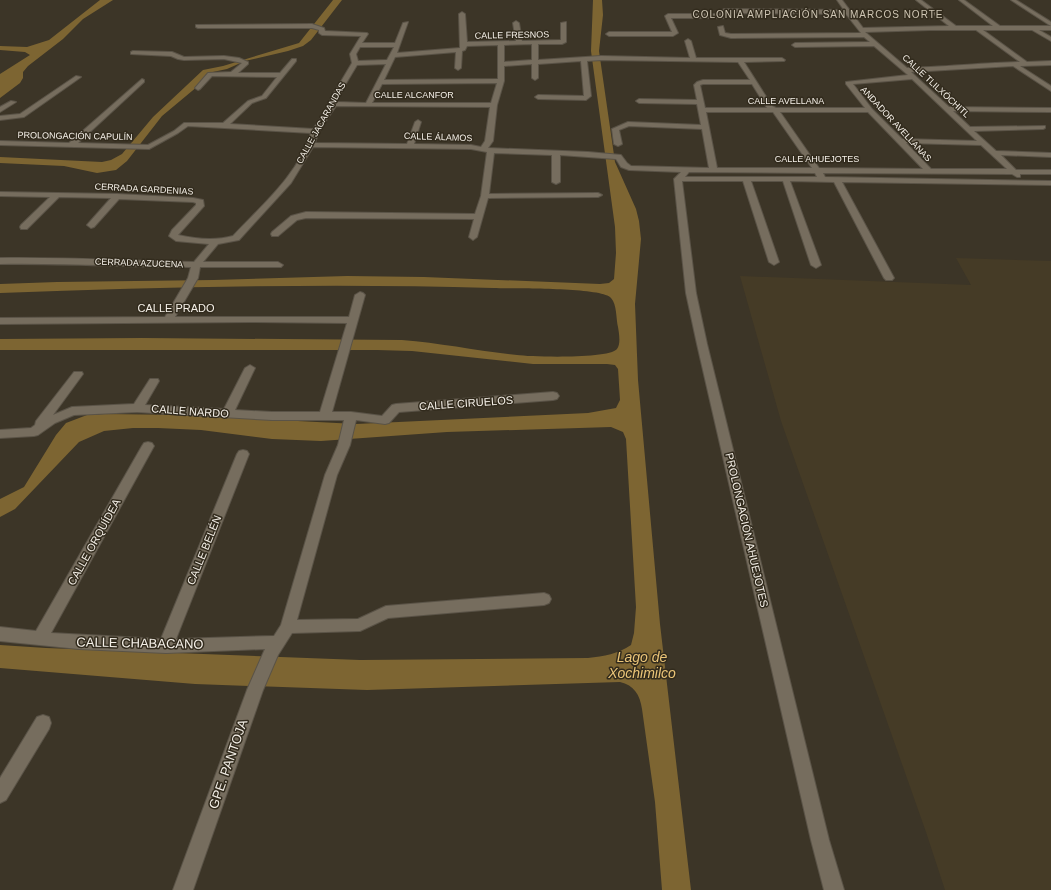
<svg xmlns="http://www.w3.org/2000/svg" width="1051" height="890" viewBox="0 0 1051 890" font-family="Arial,sans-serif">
	<rect width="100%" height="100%" fill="#3c3527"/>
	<polygon fill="#453b26" points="956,258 1051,261 1051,890 945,890 926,832 781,421 740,276 971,285"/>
	<g fill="#7d6532">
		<polygon points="100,0 113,0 83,19 63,39 28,66 23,72 23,78 20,83 0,98 0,74 30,55 25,52 0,50 0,46 27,47 49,40"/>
		<polygon points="333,0 342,0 311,40 303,46 288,51 245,61 227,69 208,73 198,86 162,116 127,161 116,170 97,173 64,166 0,163 0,157 102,162 111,160 122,154 153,117 203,70 223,66 299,43"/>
		<path d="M593,0H602L603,15L599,51L615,162L636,209L639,221L641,239L635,304L638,380L660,624L691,890H662L655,802L642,709C640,695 634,685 620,682L367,690L195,684L0,668V645L46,648L360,660L588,658C604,656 618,654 631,645L634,633L636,607L626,439L623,432L611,427L447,432L321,441L272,439L201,430L158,428H133L104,431L79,442L15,509L0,517V499L24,487L56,435L66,423L87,415L104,414L185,415L356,424L588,413L616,408L620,400L618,369L615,365L607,364H533L412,351L377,350H0V339L142,338L402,340C441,343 478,351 517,355C532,357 609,359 617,349C621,344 619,333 618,327C616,319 617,304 611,298C602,287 512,289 493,288C328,283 164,287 0,293V284L57,282L213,280L347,276L424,277L600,284L609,283L614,279L616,253L615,227L591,51Z"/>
	</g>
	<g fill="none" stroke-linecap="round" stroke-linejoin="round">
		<g stroke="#5a5347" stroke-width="2">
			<g id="minor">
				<path d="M837,0H842L863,28L949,26L916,0H921L956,26H993L959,0H964L1000,26H1051V30H1039L1051,37V41L1032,30H983L1027,62L1051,61V65L1020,66L1051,86V91L1013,66L911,72L949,107L1051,108V112L953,111L970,127L1045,126V128L1043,129L974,131L996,151L1051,153V157L1001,155L1016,170H1051V174H1020V177H1017L1012,174L823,173L825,177L1051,181V185L842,182L894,278L892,280H886L884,278L834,182L790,181L821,265L816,268L811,265L783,181H751L779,262L774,265L769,262L743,181H682L696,293L707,344L829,840L844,890H824L811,840L697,344L686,293L674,179L681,172L629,170L621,167L616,159L560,155V182L556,184L552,182V155L494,153L489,194L598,193L602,195L598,197L488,198L477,237L473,240L469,237L474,219L306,218L297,220L278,236H272L271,234L272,232L291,216L306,212L475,214L481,196L487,152L471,149L313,147L291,183L239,240L218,244L203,262H278L283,265L281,267H200L198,278L175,317H349L355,295L360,292L363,293L365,295L332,412H351L382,416L392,405L396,404L553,392L557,393L559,396L557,399L553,400L399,412L389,423L385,424L356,420L350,445L337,475L297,620L358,619L386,606L544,593L549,595L551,599L549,603L544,605L388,618L360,631L292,633L278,655L263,690L193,890H173L247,690L265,649L166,653L79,649L0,641V627L36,631L142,446L144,443L148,442L152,443L154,446L51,633L161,639L237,454L239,451L243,450L247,451L249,454L176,639L274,636L281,625L325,475L338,445L344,420H272L137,412L74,415L55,423L38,435L34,436L0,438V430L31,428L35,425L36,421L74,372H82L83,374L53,415L72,407L134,404L150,379H158L159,381L145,405L224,409L245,368L250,365L255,368L235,410L272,412H320L347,323L251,322L0,324V318L165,317L188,278L191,267C127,267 64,263 0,264V258C65,257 129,261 194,262L209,244L176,241L169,236L172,230L196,205V203L193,202L119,199L94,227L91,228L87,225L111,198L59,197L27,229H21L20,227L21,225L50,197L0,196V192L117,194L193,198L203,200L204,206L178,235C195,239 216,241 233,236C261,206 299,174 311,133L188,126L178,133L149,149L0,145V141L69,143L142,79L144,80V82L78,143L148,145L174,131L184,123H223L248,101L262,96L277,77L212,76L200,89L198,90L195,88L208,73L231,72L242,63L224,59L184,60L178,59L171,56L131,54V52L133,51L172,52L184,57L224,56L239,58L248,62V64L238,73H280L292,59H296V61L266,98L252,103L230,124L313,129L331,104L330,100L352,63L350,54L361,36L322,35L319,33V30L312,28H198L196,27V25L312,24L324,28L325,31L367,33L368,34L362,43H395L403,23L408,22L397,53L460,48L459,14L462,12L465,14L467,42L516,41L513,23L516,21L519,23L522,41L561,40V23L566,22V42L562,44H538V60L601,56L690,58L685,41L688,39L691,41L696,58H782L785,60L784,61L744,62L772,106L776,108H865L846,84V82L908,75L874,46L795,47L792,45L795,43L870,42L864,37L731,38L720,35L718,27L723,26L725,33L731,34L861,33L846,14L725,13L727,16L724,18H671L678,33L673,36H609L606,34L609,32H672L665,16L668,14H721L719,12L724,9L844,10ZM930,30H976L1020,62C982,63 945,67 907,68L865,32ZM532,44V60L504,62V45ZM498,45V79L384,80L395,57L456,52L455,68L458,70L461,68L462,51L465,50L467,46ZM360,47H394L387,60L358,61L356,54ZM601,60L738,62L750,80H703L697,82L694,85L697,100L639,99L636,101L639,103L697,104L701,125L628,122L612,129L614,144L618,146L622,144L619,130L629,126L702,129L709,168L631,166L627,163L621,155L588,152L488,148L493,141L497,105L504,81V66L532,64V78L535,80L538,78V64L581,61L584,96L538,95L535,97L538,99L586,100L591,96L587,61ZM386,64L366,103L337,102L336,100L357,65ZM912,79L977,141L902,139L872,109L853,84ZM497,83L491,103H372L382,84ZM703,84H752L767,108H705L700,85ZM336,106L490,107L485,141L481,147L471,145L414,144L421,122L418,120L415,122L407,144L315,143L319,131ZM706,112H773L812,168H717ZM780,112H868L923,169L819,168ZM906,143L981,145L1007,169H931ZM689,172L815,173L817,177H685Z"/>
				<polygon points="1011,0 1016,0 1051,22 1051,26"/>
				<polygon points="76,76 81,77 24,117 0,120 0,116 20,114"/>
				<polygon points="11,101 16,102 0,112 0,107"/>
				<polygon points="43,715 49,717 51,723 49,729 6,800 0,803 0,778 37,717"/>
			</g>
		</g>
		<use href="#minor" fill="#766d5e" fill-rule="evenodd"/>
	</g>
	<g text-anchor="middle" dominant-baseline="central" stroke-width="3" stroke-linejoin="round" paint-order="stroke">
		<g font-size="9" fill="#f5f0e8" stroke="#322b1d">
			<text transform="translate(512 35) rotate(-1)">CALLE FRESNOS</text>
			<text transform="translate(936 86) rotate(43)">CALLE TLILXÓCHITL</text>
			<text x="414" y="95">CALLE ALCANFOR</text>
			<text x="786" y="101">CALLE AVELLANA</text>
			<text transform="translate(321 123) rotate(-61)">CALLE JACARANDAS</text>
			<text transform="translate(896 124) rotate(47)">ANDADOR AVELLANAS</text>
			<text transform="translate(75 136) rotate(1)">PROLONGACIÓN CAPULÍN</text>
			<text transform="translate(438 137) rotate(2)">CALLE ÁLAMOS</text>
			<text x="817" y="159">CALLE AHUEJOTES</text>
			<text transform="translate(144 189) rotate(3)">CERRADA GARDENIAS</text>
			<text transform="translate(139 263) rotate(2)">CERRADA AZUCENA</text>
		</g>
		<g font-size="10" letter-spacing="1" fill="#cec5b3" stroke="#322b1d">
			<text x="818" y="14">COLONIA AMPLIACIÓN SAN MARCOS NORTE</text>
		</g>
		<g font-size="11" fill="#f5f0e8" stroke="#322b1d">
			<text x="176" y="308">CALLE PRADO</text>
			<text transform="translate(466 403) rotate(-4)">CALLE CIRUELOS</text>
			<text transform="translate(190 411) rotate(4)">CALLE NARDO</text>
			<text transform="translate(747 530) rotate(77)">PROLONGACIÓN AHUEJOTES</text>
			<text transform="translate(94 542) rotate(-61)">CALLE ORQUÍDEA</text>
			<text transform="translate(204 550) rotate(-68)">CALLE BELÉN</text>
		</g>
		<g font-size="13" fill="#f5f0e8" stroke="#322b1d">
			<text transform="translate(140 643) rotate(1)">CALLE CHABACANO</text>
			<text transform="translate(228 764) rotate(-71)">GPE. PANTOJA</text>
		</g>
		<g font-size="14" font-style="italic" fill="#ebc578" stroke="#322b1d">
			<text x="642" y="657">Lago de<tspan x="642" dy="16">Xochimilco</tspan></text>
		</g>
	</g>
</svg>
